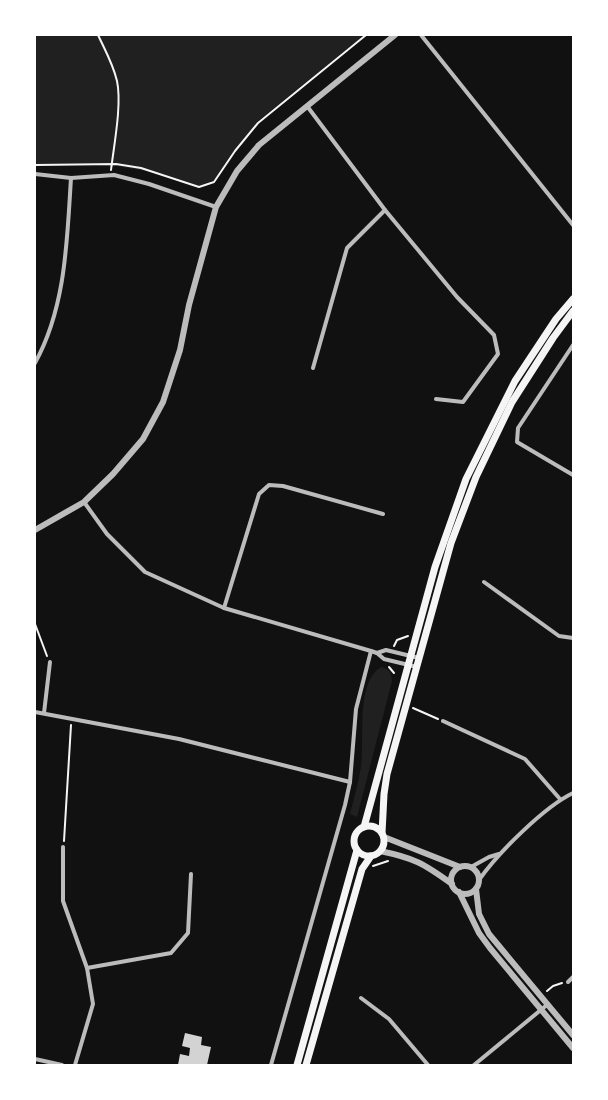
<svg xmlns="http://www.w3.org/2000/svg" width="608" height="1100" viewBox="0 0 608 1100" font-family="Helvetica,sans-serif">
	<rect width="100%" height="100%" fill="#111"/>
	<g fill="#202020">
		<polygon points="35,35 364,35 258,121 214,180 198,186 163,174 116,166 35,164"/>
		<path d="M381,667C390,669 391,673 392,681L357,817L350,814C354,798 359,782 361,766C365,739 355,683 381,667Z"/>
	</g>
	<polygon fill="#d3d3d3" points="185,1033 202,1037 201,1045 211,1047 207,1065 178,1065 180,1054 189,1056 190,1048 182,1046"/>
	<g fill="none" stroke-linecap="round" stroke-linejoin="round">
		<g stroke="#f5f5f5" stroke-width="2">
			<path d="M98,35C105,50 113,64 117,81C122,104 114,145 111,170"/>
			<polyline points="35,165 116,164 141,168 199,187 214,182 235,151 258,123 366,35"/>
			<polyline points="35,624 47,656"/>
			<polyline points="394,646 397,640 408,636"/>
			<polyline points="389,667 394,673"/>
			<polyline points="413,708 438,719"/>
			<polyline points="64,841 71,725"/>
			<polyline points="373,866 388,861"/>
			<polyline points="547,991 553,986 562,983"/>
		</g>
		<g stroke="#bcbcbc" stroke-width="4">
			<polyline points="421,35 573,225"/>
			<polyline points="307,106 385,210 457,297 494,335 498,354 463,402 436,399"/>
			<polyline points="35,174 71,178 114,175 149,184 216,207"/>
			<polyline points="573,345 518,428 517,442 573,475"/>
			<path d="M35,363C66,307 67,240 71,178"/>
			<polyline points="313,368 347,248 385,210"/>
			<polyline points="84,502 107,534 145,572 224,608 371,651 377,653 384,659 417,667"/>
			<polyline points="484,582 559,636 573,638"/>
			<polyline points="224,608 259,494 269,485 283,486 383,514"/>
			<polyline points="377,653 386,650 419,658"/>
			<polyline points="35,712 179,739 350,782"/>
			<polyline points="44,713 50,662"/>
			<polyline points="443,721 525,759 560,799"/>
			<polyline points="63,847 63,901 87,968 93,1004 75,1065"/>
			<polyline points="471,867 489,857 499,854"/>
			<path d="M479,880C498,853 544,807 573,793"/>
			<polyline points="87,968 171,953 188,933 191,874"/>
			<polyline points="568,982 573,977"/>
			<polyline points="361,998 389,1019 428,1065"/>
			<polyline points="35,1059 62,1065"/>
			<polyline points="271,1065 345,805 350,782 356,709 371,651"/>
			<polyline points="474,1065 548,1004"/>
		</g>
		<g stroke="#bcbcbc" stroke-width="6">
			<polyline points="35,530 84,502 113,474 143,439 163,402 180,350 189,305 216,207 237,171 259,145 395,35"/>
			<polyline points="384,837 460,867"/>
			<path d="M380,851C414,858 423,863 452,884"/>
			<circle cx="465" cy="880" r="14"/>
			<polyline points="476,889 479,914 489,934 573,1035"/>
			<polyline points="459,892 479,933 490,948 573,1048"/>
		</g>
		<g stroke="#f5f5f5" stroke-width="7">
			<circle cx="369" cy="841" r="15"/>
			<polyline points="364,827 435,567 466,479 515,381 556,319 573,299"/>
			<polyline points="382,833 384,794 387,774 451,543 476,477 512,402 553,338 573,311"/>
			<polyline points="297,1065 357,850"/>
			<polyline points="306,1065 362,869 371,856"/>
		</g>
	</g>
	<rect width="608" height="1100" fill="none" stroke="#ffffff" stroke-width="72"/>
</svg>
